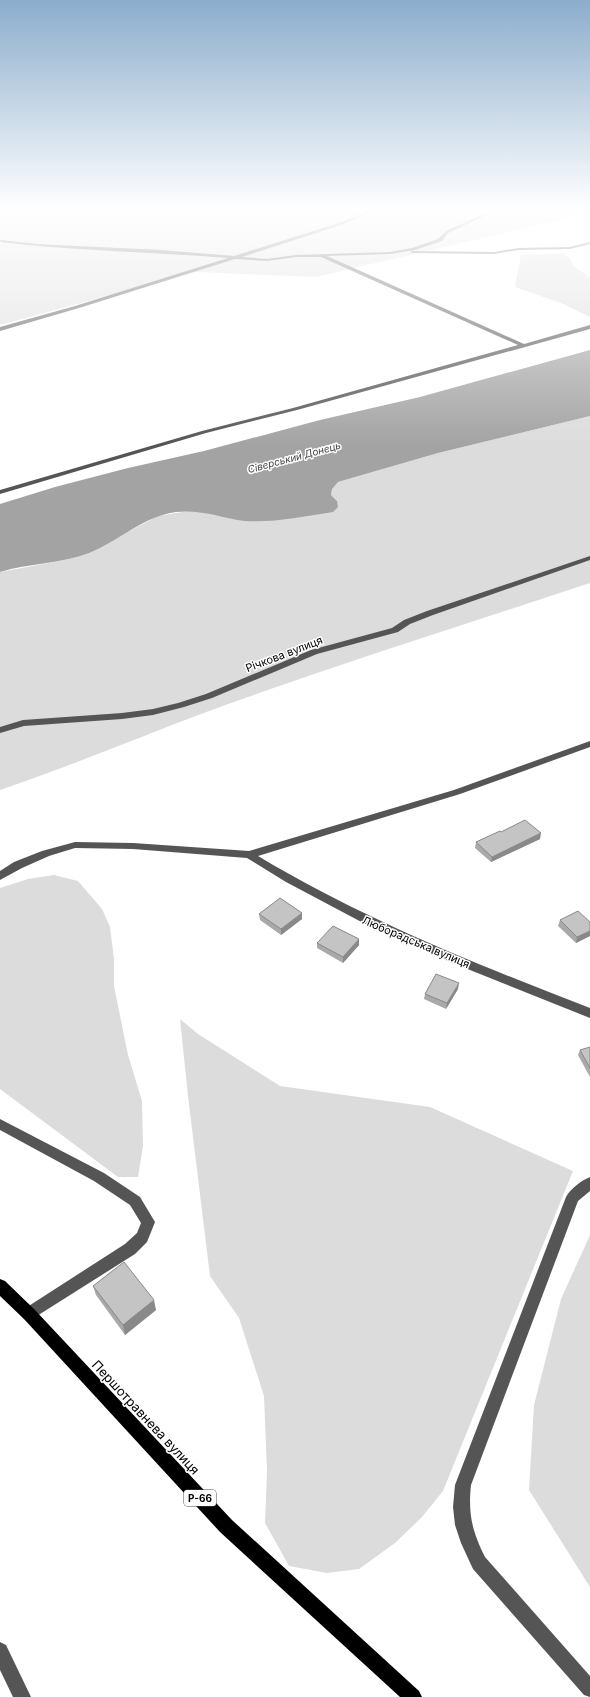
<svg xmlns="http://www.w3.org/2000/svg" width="590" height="1697" viewBox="0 0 590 1697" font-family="Inter,sans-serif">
	<rect width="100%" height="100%" fill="#fff"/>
	<g fill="#dcdcdc">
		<polygon points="0,207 590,207 590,213 316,277 195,272 0,325"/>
		<polygon points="563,253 570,258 573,266 590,277 590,317 561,303 515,287 521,255"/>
		<path d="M590,416V583C463,625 335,665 209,711C139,737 71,766 0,790V572L65,560L88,553L158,516L194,510L234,519L337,501L331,495L332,488L338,482L438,453Z"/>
		<polygon points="54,875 78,881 102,909 110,927 114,959 114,986 128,1055 142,1101 143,1146 138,1177 118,1177 0,1089 0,888 28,879"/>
		<polygon points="180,1019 198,1034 280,1086 430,1107 573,1171 443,1491 422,1517 395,1543 359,1569 327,1573 289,1566 265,1523 267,1471 264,1396 239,1318 210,1276 188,1096"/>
		<polygon points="590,1235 590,1587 529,1490 534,1405 561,1299"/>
	</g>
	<path fill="#a3a3a3" d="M590,350V416L438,453L338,482L332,489L331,495L337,501L338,507L333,512C305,516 274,523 245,521C221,518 202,509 176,512C144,516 119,541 89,553C61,564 29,563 0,572V504L55,487L128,468L204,451L320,420L420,397Z"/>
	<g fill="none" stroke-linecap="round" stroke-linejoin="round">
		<g fill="#555" fill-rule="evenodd">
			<path d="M378,207H384L341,225L242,257L267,259L296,255L390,252L412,248L438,239L446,231L499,207H504L448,233L442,241L415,250L390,254L327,256L524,344L590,325V329L297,410L206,433L0,494V490L202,431L293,408L518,345L321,257H296L267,261L235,259L79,308L0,331V327L75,306L228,258C152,252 76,251 1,242L0,240L37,244L161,250L234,256L339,223Z"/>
			<polygon points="590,242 590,244 570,249 518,250 494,254 412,253 410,252 412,251 494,252 518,248 570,247"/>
			<polygon points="590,556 590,560 433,615 410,624 398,632 317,654 212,698 184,707 153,715 122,719 24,726 0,733 0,727 23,720 122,713 153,709 178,703 206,694 311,650 392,628 404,620 427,611"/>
			<path d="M590,741V747L460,794L258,856C363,919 476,964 590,1008V1018L455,964L369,926L286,882L247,858L133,849L75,848L49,856L22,868L0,880V871L14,862L42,851L75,842L133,843L249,851L454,790Z"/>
			<polygon points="0,1119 104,1173 140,1197 155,1222 147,1242 135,1254 29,1321 24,1319 22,1314 24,1309 125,1244 137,1233 141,1223 130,1205 94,1181 0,1130"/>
			<path d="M590,1177V1191L578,1201L471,1485C468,1514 472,1531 485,1557L590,1676V1697L584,1695L473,1569L461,1543L455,1525L453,1507L455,1485L566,1197C570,1189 582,1180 590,1177Z"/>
			<polygon points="0,1642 6,1645 31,1697 13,1697 0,1670"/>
		</g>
		<polygon fill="#000" fill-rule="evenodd" points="0,1279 5,1281 34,1309 232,1520 419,1691 422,1697 400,1697 220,1532 24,1319 0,1296"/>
	</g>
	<g fill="#a9a9a9">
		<polygon points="501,832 540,839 491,862 475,848 476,842"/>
		<polygon points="259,914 302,919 281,935 260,920"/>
		<polygon points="560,920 590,922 590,936 576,943 558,926"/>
		<polygon points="317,943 359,945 343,963 317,948"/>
		<polygon points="458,989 446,1009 424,999 425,994"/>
		<polygon points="590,1047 590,1077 578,1055 580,1050"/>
		<polygon points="93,1286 156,1310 125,1335 96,1295"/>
	</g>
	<g fill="#898989">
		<polygon points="541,833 540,839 491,862 492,857"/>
		<polygon points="302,913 302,919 281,935 281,929"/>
		<polygon points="590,931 590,936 576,943 577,937"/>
		<polygon points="359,939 359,945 343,963 343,957"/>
		<polygon points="459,983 458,989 446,1009 447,1003"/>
		<polygon points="154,1300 156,1310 125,1335 123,1325"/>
	</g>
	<g fill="#c4c4c4" stroke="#898989">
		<polygon points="525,820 541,833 492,857 476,842 500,831 501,832"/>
		<polygon points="280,898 302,913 281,929 259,914"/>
		<polygon points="578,911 590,922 590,931 577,937 560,920"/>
		<polygon points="333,926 359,939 343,957 317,943"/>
		<polygon points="436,974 459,983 447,1003 425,994"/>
		<polygon points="590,1047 590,1068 580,1050"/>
		<polygon points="124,1262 154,1300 123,1325 93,1286"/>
	</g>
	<linearGradient id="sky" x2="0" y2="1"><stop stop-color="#8cadcc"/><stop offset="0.47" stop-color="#fff"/><stop offset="1" stop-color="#fff" stop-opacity="0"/></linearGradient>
	<rect width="590" height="445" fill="url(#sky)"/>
	<g text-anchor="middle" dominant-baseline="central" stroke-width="3" stroke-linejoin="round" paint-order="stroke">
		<g font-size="10" font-style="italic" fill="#444" stroke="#fff">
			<text transform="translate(294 457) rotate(-15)">Сіверський Донець</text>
		</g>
		<rect fill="#fff" stroke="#4c4c4c" stroke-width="1" x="184" y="1490" width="32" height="16" rx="3"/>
		<g font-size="10" font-weight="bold" fill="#000">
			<text x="200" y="1498">Р-66</text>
		</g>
		<g font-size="11" fill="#000" stroke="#fff">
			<text transform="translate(284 654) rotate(-21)">Річкова вулиця</text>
			<text transform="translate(416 942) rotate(23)">Люборадська вулиця</text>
		</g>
		<g font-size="13" fill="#000" stroke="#fff">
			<text transform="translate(146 1417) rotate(47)">Першотравнева вулиця</text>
		</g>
	</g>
</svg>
